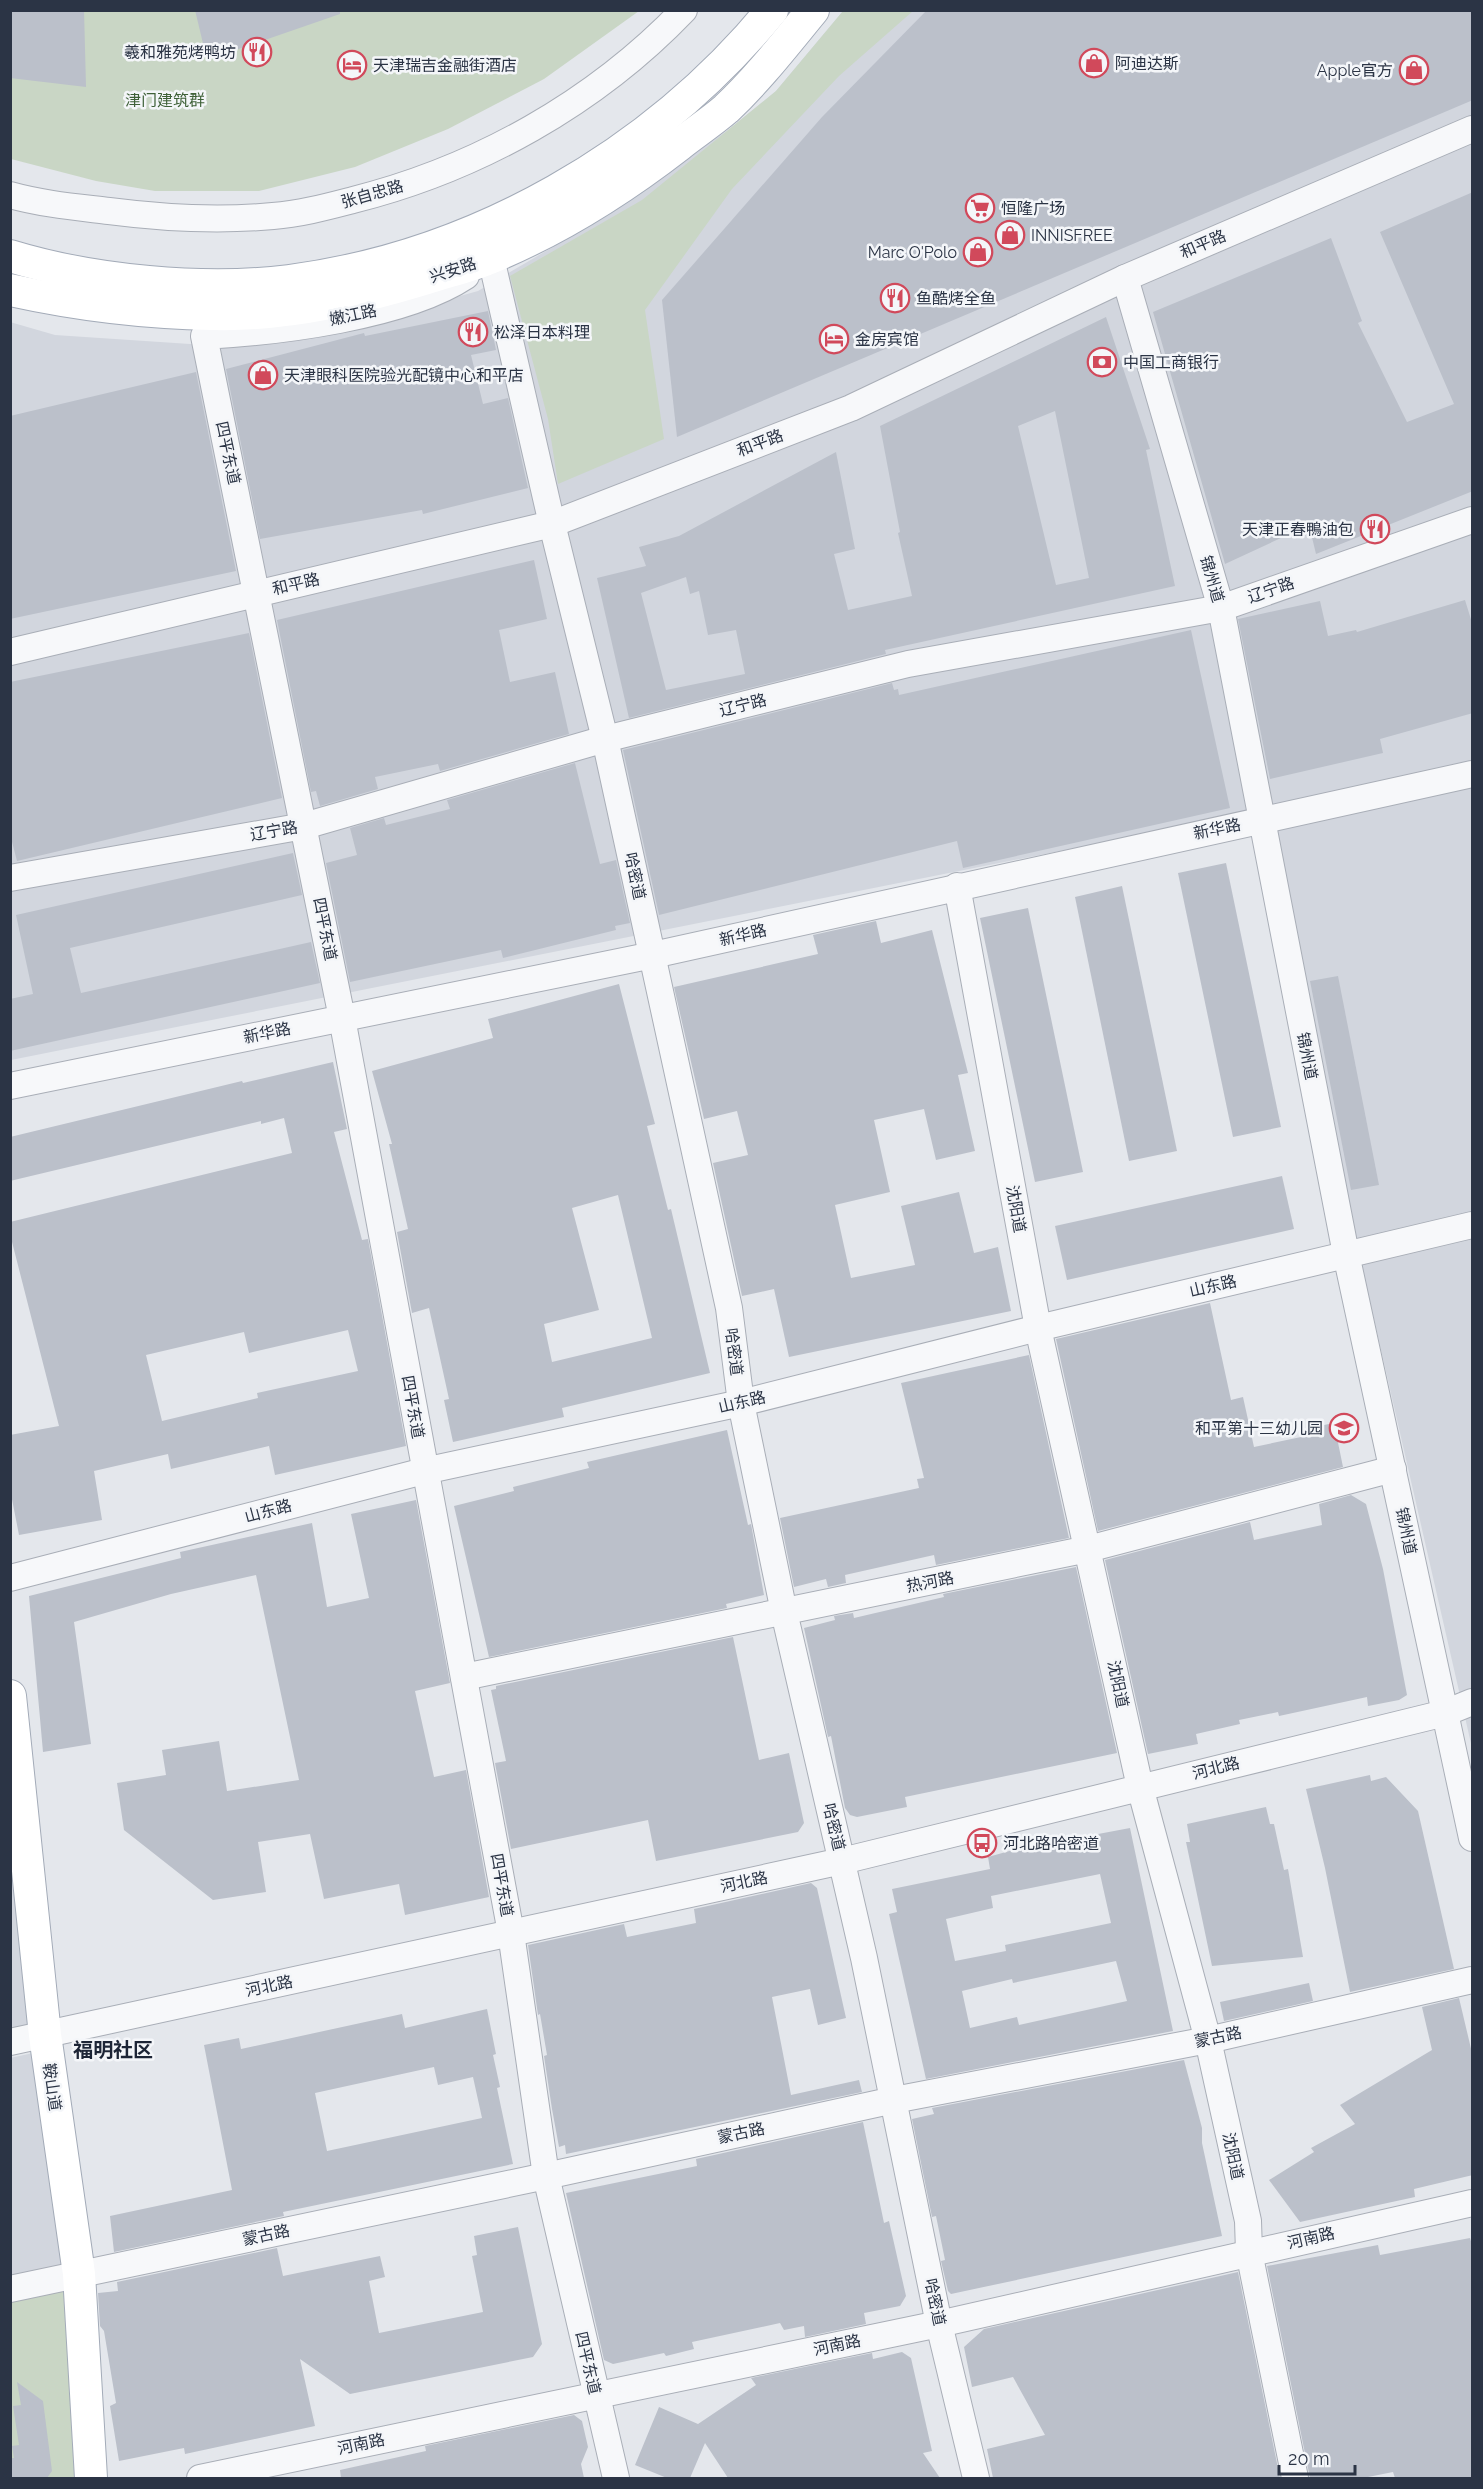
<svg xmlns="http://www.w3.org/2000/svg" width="1483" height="2489" viewBox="0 0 1483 2489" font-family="Raleway,'Noto Sans SC',sans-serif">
	<rect width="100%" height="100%" fill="#e4e7ec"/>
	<g fill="#d2d6de">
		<polygon points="843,11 1472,11 1472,1748 1363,1271 1270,809 11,1060 10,322 55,335 235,347 385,317 478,291 597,221 728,130 776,91"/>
		<polygon points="10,1793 35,2033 10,2038"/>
		<polygon points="33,2053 62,2265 11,2276 10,2058"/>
	</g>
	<g fill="#c9d6c5">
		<polygon points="10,11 639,11 544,79 448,129 355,167 259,191 155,191 96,181 11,159"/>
		<polygon points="843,11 913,11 839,76 732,189 645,310 664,439 558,484 548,419 510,276 642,200 776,91"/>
		<polygon points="74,2289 92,2478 11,2478 10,2302"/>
	</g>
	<g fill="#bbc0ca" fill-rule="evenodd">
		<polygon points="10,10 84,10 86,87 10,78"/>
		<polygon points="195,10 340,10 340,14 207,60"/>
		<polygon points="927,10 1473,10 1473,100 677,437 662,300 822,117"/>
		<polygon points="1473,192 1473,491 1316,554 1309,525 1225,564 1153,312 1331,238 1362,321 1358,323 1407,422 1454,404 1380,232"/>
		<polygon points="488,311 496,350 471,355 483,404 508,398 528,488 423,514 422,510 260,539 226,369 364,333 365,336"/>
		<path d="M1106,317L1150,449L1146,450L1175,586L885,650L886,654L629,718L597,578L646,566L639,547L679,536L836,452L855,549L834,554L848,610L912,596L898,533L900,532L880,426ZM1055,411L1089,578L1056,585L1018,426ZM686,577L690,594L699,591L708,635L736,630L745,674L666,690L641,593Z"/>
		<polygon points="196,372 236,571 10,619 10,416"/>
		<polygon points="534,560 547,619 499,630 510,682 555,672 569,734 440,771 438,764 375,777 378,789 320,806 316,791 311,792 277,620"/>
		<polygon points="1465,600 1473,626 1473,713 1380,739 1383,753 1270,779 1238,619 1320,601 1328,636 1356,630 1357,632"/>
		<polygon points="1191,630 1230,808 963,868 957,841 659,915 623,750 892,683 894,690 898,689 899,695"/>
		<polygon points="249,633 282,798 17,861 10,834 10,682"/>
		<polygon points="575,763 600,864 616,860 630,923 615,926 616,930 503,958 501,950 350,982 326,863 357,855 350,828 384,818 386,825 450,809 447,800"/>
		<polygon points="293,853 302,895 70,948 81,993 311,942 320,983 10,1051 10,999 33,994 16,915"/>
		<polygon points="1226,863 1281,1127 1233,1137 1178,873"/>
		<polygon points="1122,886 1177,1151 1129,1161 1075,897"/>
		<polygon points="1028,908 1083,1172 1035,1182 980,918"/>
		<polygon points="876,921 881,943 932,930 968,1073 958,1075 975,1151 936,1160 924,1109 874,1120 890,1192 835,1205 851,1278 915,1265 901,1206 959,1192 974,1253 998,1247 1011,1311 789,1357 774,1289 742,1296 713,1163 748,1155 737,1111 704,1119 674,987 818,954 813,935"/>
		<polygon points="1338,976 1379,1185 1351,1190 1310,981"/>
		<path d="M619,984L655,1124L647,1126L668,1210L671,1209L710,1373L562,1408L564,1417L453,1442L444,1400L449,1399L429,1308L412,1313L397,1232L408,1229L389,1144H392L372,1071L493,1038L488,1019ZM618,1195L652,1338L552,1362L544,1324L599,1310L572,1208Z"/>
		<path d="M333,1062L347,1129L334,1132L362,1240L368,1239L406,1446L275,1475L269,1446L171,1469L168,1454L94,1471L102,1520L19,1535L10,1489V1435L59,1426L10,1234V1222L292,1153L284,1118L261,1124V1121L10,1181V1137L242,1081L243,1083ZM348,1330L358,1371L257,1393L258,1398L162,1421L146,1355L244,1332L249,1353Z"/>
		<polygon points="1282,1176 1294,1229 1067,1280 1055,1226"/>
		<polygon points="1210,1303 1231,1400 1243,1397 1254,1447 1301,1437 1299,1430 1334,1423 1343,1467 1098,1531 1056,1339"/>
		<polygon points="1029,1355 1069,1538 936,1565 934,1555 845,1575 846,1583 828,1587 826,1579 794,1587 780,1518 919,1488 917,1479 924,1478 901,1383"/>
		<polygon points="727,1430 748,1525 751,1524 764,1595 726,1604 727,1608 489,1657 454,1506 514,1491 513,1487 589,1468 587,1462"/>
		<polygon points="1351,1495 1366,1504 1383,1569 1407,1695 1399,1700 1368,1706 1367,1697 1279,1716 1278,1712 1239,1720 1240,1724 1196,1734 1198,1744 1148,1754 1105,1560 1250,1522 1254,1540 1322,1525 1319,1504"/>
		<polygon points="416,1500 450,1683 415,1691 434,1777 466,1770 489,1897 405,1915 399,1884 324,1899 310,1834 258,1842 266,1892 213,1900 124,1830 117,1783 166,1775 162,1750 219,1741 227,1791 299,1780 256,1575 171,1594 74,1622 91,1744 43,1752 29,1596 181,1558 180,1552 312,1523 327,1607 369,1598 351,1514"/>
		<polygon points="1076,1567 1117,1753 905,1797 907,1807 857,1817 850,1815 845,1808 831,1736 828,1737 804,1628 835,1620 834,1616 853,1613 854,1618 944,1597 943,1594"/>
		<polygon points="733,1637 759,1760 789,1753 804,1823 798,1832 656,1861 648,1820 511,1849 495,1763 506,1761 491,1690 496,1689 496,1686"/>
		<polygon points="1370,1775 1371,1781 1386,1777 1418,1811 1454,1969 1350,1992 1325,1868 1306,1789"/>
		<polygon points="1266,1807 1270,1824 1274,1824 1284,1870 1288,1869 1303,1957 1212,1966 1186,1842 1190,1842 1187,1824"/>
		<path d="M1130,1828L1173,2031L926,2079L889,1914L897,1912L892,1889L990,1869L988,1857L1013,1850ZM1100,1874L1111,1923L1005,1945L1006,1951L955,1961L946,1919L993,1908L991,1896ZM1116,1961L1127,2001L1019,2025L1017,2017L970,2028L962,1991L1012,1979L1013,1983Z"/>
		<polygon points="811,1883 817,1888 846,2018 818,2025 810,1989 772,1997 791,2095 859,2080 862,2092 566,2154 565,2145 559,2147 552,2109 544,2056 547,2055 540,2014 538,2015 528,1945 624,1924 627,1937 696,1923 694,1909"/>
		<polygon points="1309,1983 1313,2001 1224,2021 1220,2002"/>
		<polygon points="1459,1998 1473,2057 1473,2175 1414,2189 1415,2197 1300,2222 1269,2180 1314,2152 1311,2148 1355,2124 1340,2105 1432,2050 1422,2007"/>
		<path d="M487,2009L496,2054L493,2055L500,2087L497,2088L513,2164L283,2212L284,2216L114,2252L110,2216L232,2190L204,2045L239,2038L241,2049L402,2014L405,2028ZM434,2067L438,2085L473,2077L482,2118L327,2151L315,2093Z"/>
		<polygon points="1184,2060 1202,2128 1202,2143 1222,2236 951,2294 948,2291 941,2261 945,2260 936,2216 932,2217 912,2119 934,2114 932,2108"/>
		<polygon points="863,2122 884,2223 889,2221 906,2296 900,2306 864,2313 866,2324 805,2337 804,2326 784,2330 780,2323 692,2342 694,2349 666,2356 664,2353 613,2364 604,2360 566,2193 697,2166 696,2159"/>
		<polygon points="518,2227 542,2344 533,2357 350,2394 300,2359 315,2426 185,2454 184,2448 119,2461 110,2406 116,2403 104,2331 100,2326 98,2293 118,2291 117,2282 277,2248 283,2276 380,2256 385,2277 369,2281 379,2333 483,2312 472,2256 477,2255 474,2236"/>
		<polygon points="1470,2238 1473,2248 1473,2478 1395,2478 1393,2472 1363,2478 1310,2478 1267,2266 1378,2245 1380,2255"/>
		<polygon points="1238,2272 1280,2478 993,2478 987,2449 1045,2435 1013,2377 972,2387 964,2347 984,2329"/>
		<polygon points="902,2352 911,2358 932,2451 923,2453 940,2478 728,2478 705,2443 690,2478 667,2478 635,2465 659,2407 698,2424 756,2385 751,2378 872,2353 873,2359"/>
		<polygon points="17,2382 43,2401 52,2471 47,2478 10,2478 10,2458 14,2458 12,2446 19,2445 13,2406 21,2405"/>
		<polygon points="574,2415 582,2421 588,2447 581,2464 584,2478 341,2478 340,2470 426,2451 425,2446"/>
	</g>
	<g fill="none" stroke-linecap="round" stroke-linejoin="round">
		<g stroke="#a9aeb7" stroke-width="28">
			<g id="minor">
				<path d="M10,195C42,204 76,207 109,211C163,218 218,221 273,216C300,214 326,207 353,200C477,169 595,103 684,10"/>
				<polyline points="485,241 491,258 552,524 605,739 729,1308 741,1403 784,1612 864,1958 939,2324 976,2478"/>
				<path d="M466,276C404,317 278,332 204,336L342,1018L511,1933L546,2176L616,2478"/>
				<polyline points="1125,278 1221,608 1346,1254 1472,1838"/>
				<polyline points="10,652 552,524 851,408 1125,278 1472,129"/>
				<polyline points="10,878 304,826 605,739 908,664 1221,608 1472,520"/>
				<polyline points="957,886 1038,1328 1140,1787 1208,2040 1248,2221 1249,2252 1295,2478"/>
				<polyline points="10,1086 653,955 1472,774"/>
				<polyline points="10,1578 424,1471 741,1403 1038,1328 1472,1225"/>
				<polyline points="464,1677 1088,1549 1393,1469"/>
				<polyline points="10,2042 842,1861 1445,1713 1472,1702"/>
				<polyline points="10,2289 546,2176 894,2100 1208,2040 1472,1980"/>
				<polyline points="200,2478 939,2324 1472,2203"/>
			</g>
		</g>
		<g stroke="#a3abb8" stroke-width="34">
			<g id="major">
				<path d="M10,256C92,281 204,292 289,281C475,257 653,155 772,10"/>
				<path d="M10,290C78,305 145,313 213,314C290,316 367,297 440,274C457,269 476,264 492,257C559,229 621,190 679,145C694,133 711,122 726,109C758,79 785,44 813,10"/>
				<polyline points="10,1696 45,2035 79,2274 91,2478"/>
			</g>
		</g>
		<use href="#minor" stroke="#f7f8fa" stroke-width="26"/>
		<use href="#major" stroke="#fff" stroke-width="32"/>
	</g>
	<defs>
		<g id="restaurant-ring" transform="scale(1.5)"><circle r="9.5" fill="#f4f6f9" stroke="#d1495b" stroke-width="1.5"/><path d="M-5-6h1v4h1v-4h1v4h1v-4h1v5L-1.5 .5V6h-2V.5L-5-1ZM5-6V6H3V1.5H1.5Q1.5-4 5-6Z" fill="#d1495b"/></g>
		<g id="shop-ring" transform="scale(1.5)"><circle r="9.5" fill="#f4f6f9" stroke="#d1495b" stroke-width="1.5"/><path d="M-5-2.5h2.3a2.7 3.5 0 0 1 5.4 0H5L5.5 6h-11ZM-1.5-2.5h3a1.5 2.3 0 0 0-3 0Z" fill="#d1495b"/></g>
		<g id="hotel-ring" transform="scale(1.5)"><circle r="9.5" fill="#f4f6f9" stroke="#d1495b" stroke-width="1.5"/><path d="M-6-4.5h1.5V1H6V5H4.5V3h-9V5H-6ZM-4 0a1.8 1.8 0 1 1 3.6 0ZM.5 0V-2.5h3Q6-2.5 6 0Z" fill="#d1495b"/></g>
		<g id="supermarket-ring" transform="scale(1.5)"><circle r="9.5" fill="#f4f6f9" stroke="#d1495b" stroke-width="1.5"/><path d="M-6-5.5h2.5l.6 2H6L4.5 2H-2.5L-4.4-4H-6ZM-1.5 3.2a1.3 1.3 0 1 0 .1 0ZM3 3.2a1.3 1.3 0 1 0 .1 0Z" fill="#d1495b"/></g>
		<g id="bank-ring" transform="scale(1.5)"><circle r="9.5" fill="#f4f6f9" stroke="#d1495b" stroke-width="1.5"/><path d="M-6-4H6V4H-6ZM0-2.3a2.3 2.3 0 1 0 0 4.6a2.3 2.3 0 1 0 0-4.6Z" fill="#d1495b"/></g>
		<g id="school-ring" transform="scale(1.5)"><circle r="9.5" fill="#f4f6f9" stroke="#d1495b" stroke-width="1.5"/><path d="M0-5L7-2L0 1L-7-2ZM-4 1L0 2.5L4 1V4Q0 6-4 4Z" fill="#d1495b"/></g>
		<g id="bus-ring" transform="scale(1.5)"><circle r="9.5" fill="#f4f6f9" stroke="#d1495b" stroke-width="1.5"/><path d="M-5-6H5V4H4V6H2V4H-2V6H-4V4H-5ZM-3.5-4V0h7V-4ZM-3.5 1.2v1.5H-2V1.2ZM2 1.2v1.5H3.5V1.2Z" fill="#d1495b"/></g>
	</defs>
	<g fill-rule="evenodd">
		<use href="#restaurant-ring" x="257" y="52"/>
		<use href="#shop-ring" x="1094" y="63"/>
		<use href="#hotel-ring" x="352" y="65"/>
		<use href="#shop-ring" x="1414" y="70"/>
		<use href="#supermarket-ring" x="980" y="208"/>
		<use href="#shop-ring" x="1010" y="235"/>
		<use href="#shop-ring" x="978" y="252"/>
		<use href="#restaurant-ring" x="895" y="298"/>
		<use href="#restaurant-ring" x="473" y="332"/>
		<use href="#hotel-ring" x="834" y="339"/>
		<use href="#bank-ring" x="1102" y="362"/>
		<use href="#shop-ring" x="263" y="375"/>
		<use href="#restaurant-ring" x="1375" y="529"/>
		<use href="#school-ring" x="1344" y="1428"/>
		<use href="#bus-ring" x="982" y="1843"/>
	</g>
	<g text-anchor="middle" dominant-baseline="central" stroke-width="5" stroke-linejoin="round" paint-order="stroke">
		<g font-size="16" fill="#2b3445" stroke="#f4f6f9" text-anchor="start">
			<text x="236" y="52" text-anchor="end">羲和雅苑烤鸭坊</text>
			<text x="1115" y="63">阿迪达斯</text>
			<text x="373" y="65">天津瑞吉金融街酒店</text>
			<text x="1393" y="70" text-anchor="end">Apple官方</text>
			<text x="1001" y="208">恒隆广场</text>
			<text x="1031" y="235">INNISFREE</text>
			<text x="957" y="252" text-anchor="end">Marc O'Polo</text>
			<text x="916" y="298">鱼酷烤全鱼</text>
			<text x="494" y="332">松泽日本料理</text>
			<text x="855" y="339">金房宾馆</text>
			<text x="1123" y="362">中国工商银行</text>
			<text x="284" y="375">天津眼科医院验光配镜中心和平店</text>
			<text x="1354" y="529" text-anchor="end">天津正春鴨油包</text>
			<text x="1323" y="1428" text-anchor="end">和平第十三幼儿园</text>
			<text x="1003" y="1843">河北路哈密道</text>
		</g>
		<g font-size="16" fill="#3f6138" stroke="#f4f6f9">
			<text x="165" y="100">津门建筑群</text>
		</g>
		<g font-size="16" fill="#2b3445" stroke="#f4f6f9">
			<text transform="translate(372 194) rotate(-16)">张自忠路</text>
			<text transform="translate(1203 244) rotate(-23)">和平路</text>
			<text transform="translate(453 270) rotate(-18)">兴安路</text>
			<text transform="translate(353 315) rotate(-12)">嫩江路</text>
			<text transform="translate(760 443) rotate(-21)">和平路</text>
			<text transform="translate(228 453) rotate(78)">四平东道</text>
			<text transform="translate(1212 579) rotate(74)">锦州道</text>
			<text transform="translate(296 584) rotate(-13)">和平路</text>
			<text transform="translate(1271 590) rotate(-19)">辽宁路</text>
			<text transform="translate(743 705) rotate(-14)">辽宁路</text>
			<text transform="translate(1217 829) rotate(-12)">新华路</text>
			<text transform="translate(274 831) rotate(-10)">辽宁路</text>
			<text transform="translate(635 876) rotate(78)">哈密道</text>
			<text transform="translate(325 929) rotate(79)">四平东道</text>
			<text transform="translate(743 935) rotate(-13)">新华路</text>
			<text transform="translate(267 1033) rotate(-12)">新华路</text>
			<text transform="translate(1307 1056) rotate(79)">锦州道</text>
			<text transform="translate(1016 1209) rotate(80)">沈阳道</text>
			<text transform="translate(1213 1286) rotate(-13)">山东路</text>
			<text transform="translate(734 1352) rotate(83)">哈密道</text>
			<text transform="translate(742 1402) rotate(-13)">山东路</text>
			<text transform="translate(413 1407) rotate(80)">四平东道</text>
			<text transform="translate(268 1511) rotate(-15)">山东路</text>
			<text transform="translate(1406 1531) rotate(78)">锦州道</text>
			<text transform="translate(930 1582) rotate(-11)">热河路</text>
			<text transform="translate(1118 1684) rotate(78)">沈阳道</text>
			<text transform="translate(1216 1768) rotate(-14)">河北路</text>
			<text transform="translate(834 1827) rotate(77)">哈密道</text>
			<text transform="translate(744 1882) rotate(-12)">河北路</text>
			<text transform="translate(502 1885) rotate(80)">四平东道</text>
			<text transform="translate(269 1986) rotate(-12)">河北路</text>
			<text transform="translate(1218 2037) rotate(-12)">蒙古路</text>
			<text transform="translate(52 2087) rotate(82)">鞍山道</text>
			<text transform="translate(741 2133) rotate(-12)">蒙古路</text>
			<text transform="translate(1233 2156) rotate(78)">沈阳道</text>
			<text transform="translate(266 2235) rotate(-12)">蒙古路</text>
			<text transform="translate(1311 2238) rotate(-13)">河南路</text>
			<text transform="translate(935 2302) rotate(78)">哈密道</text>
			<text transform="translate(837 2345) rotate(-12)">河南路</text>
			<text transform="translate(588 2363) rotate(77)">四平东道</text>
			<text transform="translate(361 2444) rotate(-12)">河南路</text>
		</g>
		<g font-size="20" font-weight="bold" fill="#1d2536" stroke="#f4f6f9">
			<text x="113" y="2050">福明社区</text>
		</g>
	</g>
	<rect width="1483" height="2489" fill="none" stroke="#2b3445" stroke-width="24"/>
	<path d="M1279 2465v9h76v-9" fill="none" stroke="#2b3445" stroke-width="3"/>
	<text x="1288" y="2465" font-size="18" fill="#2b3445" stroke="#f4f6f9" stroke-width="4.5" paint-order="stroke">20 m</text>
</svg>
